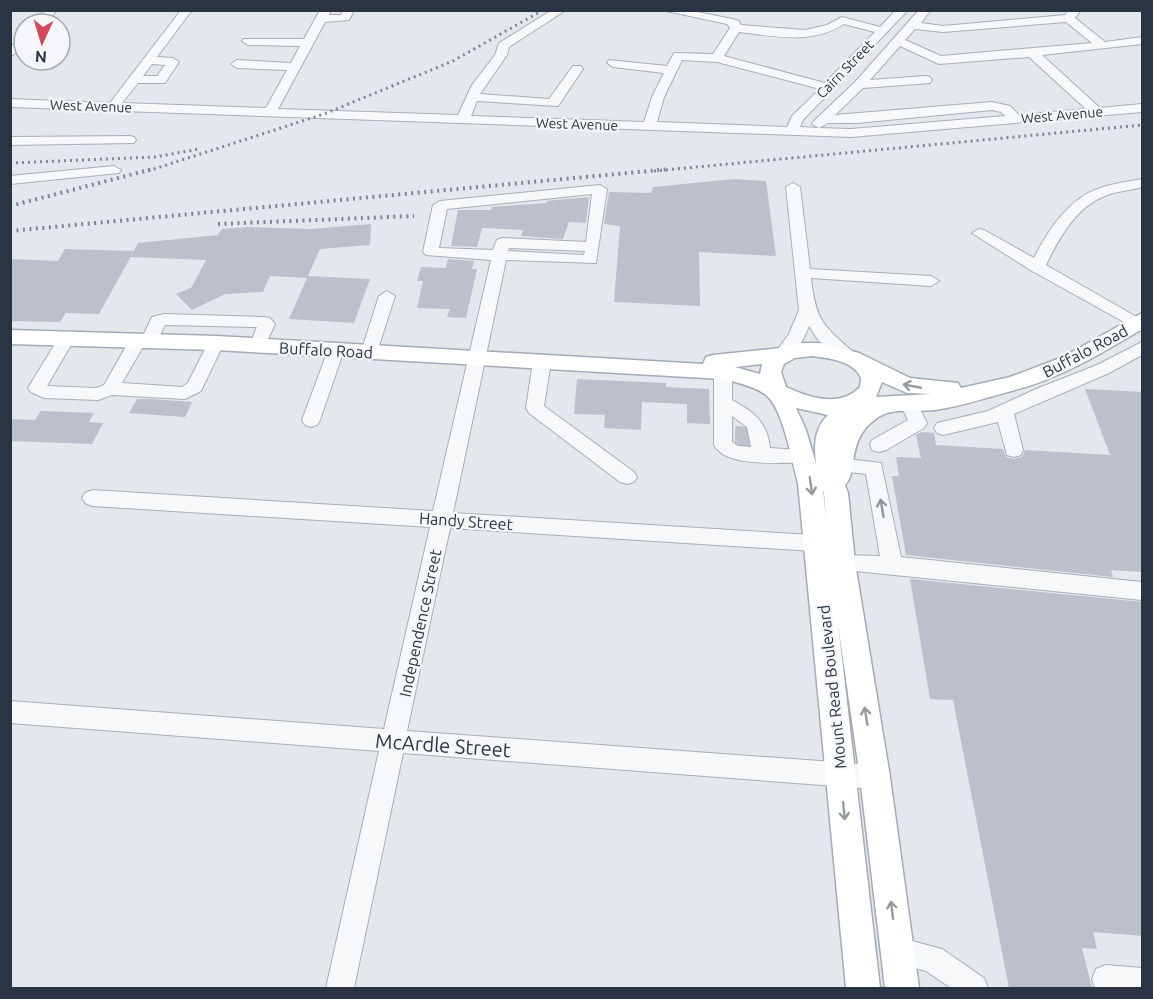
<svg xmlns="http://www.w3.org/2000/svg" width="1153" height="999" viewBox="0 0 1153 999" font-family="Ubuntu,sans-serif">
	<rect width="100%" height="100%" fill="#e4e7ec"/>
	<g fill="#bbc0ca">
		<polygon points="734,179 766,181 776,256 699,252 700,306 614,302 620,226 604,224 609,192 651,193 653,187"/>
		<polygon points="589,197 586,223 569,222 563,239 521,236 523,230 482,228 477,247 451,246 458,210 491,210 492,207 547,203 546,201"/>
		<polygon points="371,224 370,245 320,249 308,276 370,279 354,323 289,319 307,278 270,276 263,292 225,294 192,310 176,294 191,288 206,260 131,257 138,243 218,235 222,229 248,227 311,229"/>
		<polygon points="65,249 134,251 99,314 66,313 60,322 10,321 10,259 58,261"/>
		<polygon points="448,259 474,261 472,269 477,269 466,318 447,317 450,309 417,308 423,281 417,281 421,267 446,268"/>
		<polygon points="577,379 666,383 666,387 709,389 710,424 687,423 687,404 642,402 641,430 604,428 605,415 574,414"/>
		<polygon points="1085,389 1143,392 1143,572 1111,570 1113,577 906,555 892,476 899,476 896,457 921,458 916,435 921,432 934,433 936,445 1003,449 1006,457 1013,459 1022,457 1025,450 1110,455"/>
		<polygon points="137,399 150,399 192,402 185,417 129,413"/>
		<polygon points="41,411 94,413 89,422 103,423 92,444 10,441 10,419 35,420"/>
		<polygon points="910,579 1143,602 1143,936 1093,932 1097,949 1082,948 1092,988 1009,988 953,700 930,699"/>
	</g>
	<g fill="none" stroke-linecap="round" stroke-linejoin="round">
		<polyline stroke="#bfc3cb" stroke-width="20" stroke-dasharray="20 10" stroke-linecap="butt" points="735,436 752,437"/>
		<g stroke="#a9aeb7" stroke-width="2">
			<g id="minor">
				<polygon points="45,10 57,10 45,24 33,24"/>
				<path d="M181,10H192L157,57L173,58L179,62L165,83H138L122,103L266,108L287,70L237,68L231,64L237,60L291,63L300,46L248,45L242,41L244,39H304L320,10H331L329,15H341L343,10H354L349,20L325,22L278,109L458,115L472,85L495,55L499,43L552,10H566L509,47L507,55L480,94L549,99L573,66H581L583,69L558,106L477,101L471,116L644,122L652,97L664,73L613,67L607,63L609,60L667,66L674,53L713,54L730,28L727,24L662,10H688L732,19L739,21L741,25L805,30L827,25L842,17L880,27L896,10H908L803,120L800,127L819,128L812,124L814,121L855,82L919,10H931L921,23L943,26L1065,15L1069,10H1081L1075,18L1105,42L1142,37V44L1042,55L1100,108L1142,104V112L851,137L10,107V99L110,103ZM1066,22L1092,43L941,56L905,40L915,29L943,32ZM844,24L875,32L825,83L724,56L739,32C775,36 812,45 844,24ZM900,46L939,64L1029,57L1086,109L1019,115L1010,106L992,102L835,115L863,88L930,83L932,80L930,77L926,76L870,80ZM682,60L717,62L820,89L792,116L787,127L657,122L664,97ZM152,64L165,65L157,76H143ZM992,110L1001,112L1005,116L851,129L819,128L828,123H857Z"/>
				<polygon points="24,37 24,47 10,57 10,47"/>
				<polygon points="129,136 134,137 136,140 134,143 10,145 10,137"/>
				<polygon points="114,166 121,170 119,173 10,184 10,176"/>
				<path d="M1142,179V187C1132,190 1121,191 1110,194C1078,204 1060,236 1046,265L1142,320V332L1032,271L972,233L979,229L984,230L1034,258C1049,229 1068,199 1100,188C1114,183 1128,182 1142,179Z"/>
				<path d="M793,183L800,187L810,269L931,276L939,281L931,286L811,278C816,319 821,324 852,351L855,355L852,359H840L818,340L809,326C804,339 793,363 777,358L774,354L789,334L799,310L786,187Z"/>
				<path d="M600,185L607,189L596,263L506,260L453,513L829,536L836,538L839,544L836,550L829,552L450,528L407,731L875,765L884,769L887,777L884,785L875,789L403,753L354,988H326L379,751L10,723V701L384,729L430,527L92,506L85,503L82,498L85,493L92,490L433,511L491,260L426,255L423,252L433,205L440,201ZM592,194L586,242L502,238L497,240L493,250L439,248L447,209ZM509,248L585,251L584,255L508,251Z"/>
				<polygon points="387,291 395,296 377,352 375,356 363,356 361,352 379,296"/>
				<polygon points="164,314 264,317 270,318 275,324 263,350 251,350 249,346 257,327 165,325 155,345 144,345 122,383 182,387 188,383 210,339 222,339 224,343 201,391 185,399 112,395 98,400 44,398 31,392 28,388 61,334 73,334 75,338 47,386 96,388 104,385 132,336 143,336 152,317"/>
				<polygon points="1142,342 1142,355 1109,373 1014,414 1023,450 1021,455 1014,457 1007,455 998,422 943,435 937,433 934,428 937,423 988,411 1036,389 1097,365"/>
				<polygon points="336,344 342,346 344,350 320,420 317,425 311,427 305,425 302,420 328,350 330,346"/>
				<polygon points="542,356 548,358 551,362 544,406 634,472 637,477 634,482 627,484 620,482 529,413 526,408 533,362 536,358"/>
				<path d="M723,366L729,368L732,372V400C754,412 767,421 770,448L812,451L814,456L812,461L805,463C781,462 726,468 714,445V372L717,368ZM732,416L747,427L751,447L738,446L732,442Z"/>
				<polygon points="909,398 915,399 927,423 924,428 886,450 879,452 872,450 870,445 872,440 908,420 900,404 903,399"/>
				<polygon points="839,458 881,463 901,557 1142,582 1142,600 835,569 832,563 835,557 842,555 880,556 866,474 832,470 830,465 832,460"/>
				<polygon points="897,937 942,949 984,978 988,988 951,988 926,971 887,961 883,951 887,941"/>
				<polygon points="1106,965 1142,968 1142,988 1095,988 1092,979 1096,969"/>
			</g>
		</g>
		<g stroke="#a3abb8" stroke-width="3">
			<path id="major" d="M1142,313V329C1102,353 1061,378 1015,390C989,397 962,406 935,410C917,412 892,407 877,418C845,440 859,471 845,485L848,493L855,563L890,777L919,988H885L860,777L838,624L880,988H846L798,483C792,461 784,416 770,399C762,388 736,382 723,379L216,350L10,344V330L216,336L703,364L706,357L713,355L781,348L801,343H820L859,353L910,378L958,383L961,388L1010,377L1063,357ZM812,356C829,358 854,361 861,378L860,387C840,408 810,398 786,387L781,372L784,364L795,358ZM762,364L760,374L735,367ZM882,382L907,393L932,394L876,397ZM796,408L828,415C814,428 814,446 816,464L806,430ZM823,489L824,493L826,520Z"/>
		</g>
		<use href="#minor" fill="#f7f8fa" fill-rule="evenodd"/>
		<use href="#major" fill="#fff" fill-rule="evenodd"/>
		<g stroke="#7d8696" stroke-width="3" stroke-dasharray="2 4" stroke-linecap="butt">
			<polyline points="10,163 155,157 199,149"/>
			<polyline points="148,171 324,114 453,61 543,10"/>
			<polyline points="654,171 1142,125"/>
		</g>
		<g stroke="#7d8696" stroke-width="4" stroke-dasharray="2 4.5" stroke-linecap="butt">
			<polyline points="10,206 153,169"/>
			<polyline points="218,224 414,216"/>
			<polyline points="10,231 670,169"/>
		</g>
	</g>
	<defs><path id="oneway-shaft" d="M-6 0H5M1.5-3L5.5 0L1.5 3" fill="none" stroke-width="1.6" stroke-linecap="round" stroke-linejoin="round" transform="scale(1.5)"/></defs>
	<g stroke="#959aa2">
		<use href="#oneway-shaft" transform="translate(912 386) rotate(-169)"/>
		<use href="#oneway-shaft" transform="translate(811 486) rotate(82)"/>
		<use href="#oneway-shaft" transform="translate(866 716) rotate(-99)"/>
		<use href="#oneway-shaft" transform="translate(844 811) rotate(84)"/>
		<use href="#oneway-shaft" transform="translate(892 910) rotate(-97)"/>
	</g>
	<use stroke="#9196a0" href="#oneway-shaft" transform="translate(882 508) rotate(-100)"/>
	<g text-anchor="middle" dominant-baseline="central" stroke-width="4.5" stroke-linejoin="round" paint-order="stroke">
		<g font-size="14" fill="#2b3445" stroke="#f4f6f9">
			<text transform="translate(845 69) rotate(-46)">Cairn Street</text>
			<text transform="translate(91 106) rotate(2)">West Avenue</text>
			<text transform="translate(1062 115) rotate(-5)">West Avenue</text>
			<text transform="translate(577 124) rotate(2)">West Avenue</text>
		</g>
		<g font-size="16" fill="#2b3445" stroke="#f4f6f9">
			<text transform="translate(326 350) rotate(3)">Buffalo Road</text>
			<text transform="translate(1085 351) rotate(-28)">Buffalo Road</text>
			<text transform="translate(466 521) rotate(4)">Handy Street</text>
			<text transform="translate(420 623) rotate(-78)">Independence Street</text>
			<text transform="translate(832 687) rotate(-96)">Mount Read Boulevard</text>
		</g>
		<g font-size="20" fill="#2b3445" stroke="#f4f6f9">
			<text transform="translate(443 745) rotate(4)">McArdle Street</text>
		</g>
	</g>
	<rect width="1153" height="999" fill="none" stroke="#2b3445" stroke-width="24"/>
	<g transform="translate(42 42) rotate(184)"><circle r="28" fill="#f4f6f9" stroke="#a4a8b1" stroke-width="1.5"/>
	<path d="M0-4.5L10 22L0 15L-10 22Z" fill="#d1495b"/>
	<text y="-9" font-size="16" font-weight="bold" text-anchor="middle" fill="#2b3445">N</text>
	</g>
</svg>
